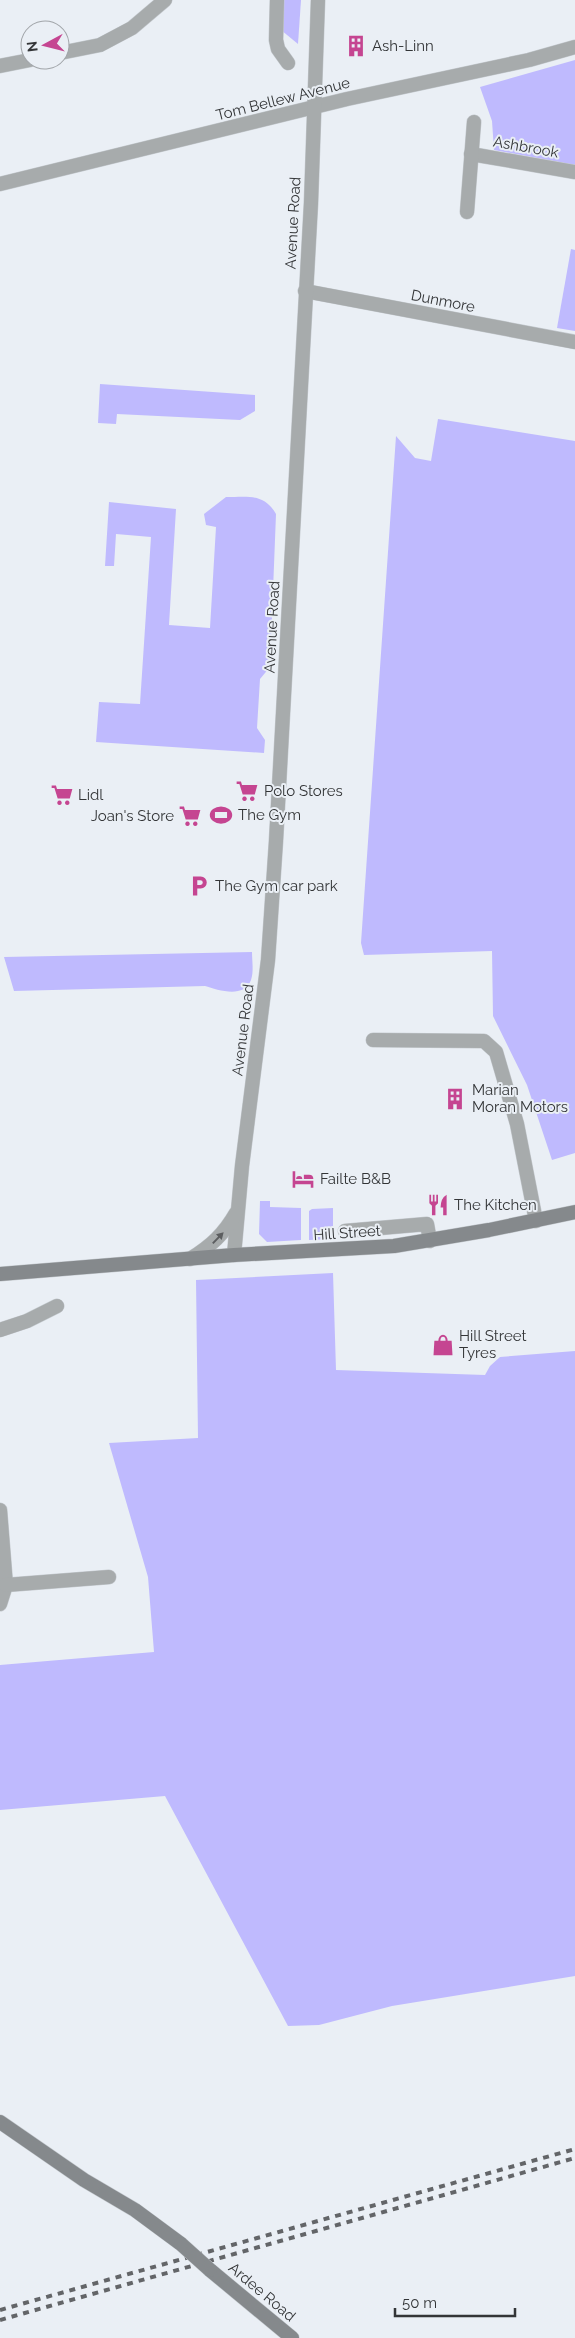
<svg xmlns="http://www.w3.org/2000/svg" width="575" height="2338" viewBox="0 0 575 2338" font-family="Raleway,sans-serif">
	<rect width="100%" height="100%" fill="#eaeff5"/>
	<g fill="#bfbafe">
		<polygon points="282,0 301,0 298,44 281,30"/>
		<polygon points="575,60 575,165 494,150 492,121 480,87"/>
		<polygon points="571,249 575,250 575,331 557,328"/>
		<polygon points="100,384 255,395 255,411 240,420 117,414 116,424 98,423"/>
		<polygon points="438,419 575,441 575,1153 552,1160 527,1085 493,1016 492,951 364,955 361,943 396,436 415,458 431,461"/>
		<path d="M226,497C248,497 264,493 276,514L270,667L260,679L257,728L265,740L264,753L96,742L99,702L140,704L151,537L116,534L114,566H105L109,502L176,509L169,625L210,628L216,527L206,525L204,514Z"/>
		<path d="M252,952C252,961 254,972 251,980C244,999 218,990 205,986L14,991L4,957Z"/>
		<polygon points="260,1201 270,1201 270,1207 301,1208 301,1240 267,1242 259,1234"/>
		<polygon points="333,1208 333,1239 309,1240 309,1211 312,1209"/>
		<polygon points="333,1273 336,1370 485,1375 490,1366 500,1357 575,1351 575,1976 392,2006 319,2025 288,2026 165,1796 0,1810 0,1665 154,1652 148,1577 109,1443 198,1438 196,1280"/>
	</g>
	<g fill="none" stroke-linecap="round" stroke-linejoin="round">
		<g stroke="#c5cacf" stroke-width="15">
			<g id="minor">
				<polyline points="277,0 276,40 278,49 288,63"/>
				<polyline points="60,53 100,45 132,28 165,0"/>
				<polyline points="0,66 30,60"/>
				<polyline points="471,154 575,172"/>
				<polyline points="467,212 474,122"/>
				<polyline points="305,291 575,342"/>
				<polyline points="373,1040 484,1041 496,1052 517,1124 536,1221"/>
				<polyline points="345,1231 427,1224 430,1241"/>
				<polyline points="0,1330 27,1321 57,1306"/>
				<polyline points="0,1510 6,1585 0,1604"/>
				<polyline points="6,1585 109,1577"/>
			</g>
		</g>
		<g stroke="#c5cacf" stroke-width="15">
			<g id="tertiary">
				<polyline points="0,184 347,99 529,60 575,47"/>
				<polyline points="234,1255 242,1166 268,960 276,841 311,203 318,0"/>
				<path d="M190,1259C211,1246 224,1234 236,1213"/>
			</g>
		</g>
		<g stroke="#c5cacf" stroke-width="15">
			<g id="secondary">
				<polyline points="0,1274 234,1255 394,1246 489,1230 575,1212"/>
				<polyline points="0,2122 84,2180 135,2210 181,2244"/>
				<polyline points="210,2270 292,2338"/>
			</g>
		</g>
		<use href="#minor" stroke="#a7abac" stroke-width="14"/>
		<use href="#tertiary" stroke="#a7abac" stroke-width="14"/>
		<use href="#secondary" stroke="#85898c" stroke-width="14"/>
		<g stroke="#636568" stroke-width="4" stroke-dasharray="6 6" stroke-linecap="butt">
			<polyline points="0,2310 575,2149"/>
			<polyline points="0,2320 575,2158"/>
		</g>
		<g stroke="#c5cacf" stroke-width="15" stroke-linecap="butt">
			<polyline id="secondary-bridge" points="181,2244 210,2270"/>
		</g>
		<use href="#secondary-bridge" stroke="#85898c" stroke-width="14"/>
	</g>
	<defs><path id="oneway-solid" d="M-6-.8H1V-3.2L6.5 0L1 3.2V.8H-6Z" transform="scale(1.25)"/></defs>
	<use fill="#5c5e60" href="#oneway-solid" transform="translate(218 1238) rotate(-46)"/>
	<defs>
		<g id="building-bare" transform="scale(1.725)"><path d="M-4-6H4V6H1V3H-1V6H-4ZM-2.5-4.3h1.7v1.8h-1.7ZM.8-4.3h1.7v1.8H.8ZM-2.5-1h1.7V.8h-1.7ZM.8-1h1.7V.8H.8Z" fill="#c54591" stroke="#eaeff5" stroke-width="2.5" paint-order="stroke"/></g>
		<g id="supermarket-bare" transform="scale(1.725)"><path d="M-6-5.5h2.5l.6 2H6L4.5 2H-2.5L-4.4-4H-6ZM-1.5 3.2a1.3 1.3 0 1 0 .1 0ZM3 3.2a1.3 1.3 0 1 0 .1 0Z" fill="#c54591" stroke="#eaeff5" stroke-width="2.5" paint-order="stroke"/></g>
		<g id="stadium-bare" transform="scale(1.725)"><path d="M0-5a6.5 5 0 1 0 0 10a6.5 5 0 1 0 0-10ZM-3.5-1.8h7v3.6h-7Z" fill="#c54591" stroke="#eaeff5" stroke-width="2.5" paint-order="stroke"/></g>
		<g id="parking-bare" transform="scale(1.725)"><path d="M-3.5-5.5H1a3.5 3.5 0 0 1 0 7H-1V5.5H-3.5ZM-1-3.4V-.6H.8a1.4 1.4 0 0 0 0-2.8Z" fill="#c54591" stroke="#eaeff5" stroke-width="2.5" paint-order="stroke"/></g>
		<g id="hotel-bare" transform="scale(1.725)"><path d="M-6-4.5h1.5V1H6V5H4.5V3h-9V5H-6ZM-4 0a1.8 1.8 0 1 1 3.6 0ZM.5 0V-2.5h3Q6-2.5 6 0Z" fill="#c54591" stroke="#eaeff5" stroke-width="2.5" paint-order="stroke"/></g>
		<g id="restaurant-bare" transform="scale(1.725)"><path d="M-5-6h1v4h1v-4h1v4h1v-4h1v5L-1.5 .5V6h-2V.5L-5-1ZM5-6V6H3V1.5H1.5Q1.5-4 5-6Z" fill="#c54591" stroke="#eaeff5" stroke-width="2.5" paint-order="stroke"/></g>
		<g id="shop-bare" transform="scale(1.725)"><path d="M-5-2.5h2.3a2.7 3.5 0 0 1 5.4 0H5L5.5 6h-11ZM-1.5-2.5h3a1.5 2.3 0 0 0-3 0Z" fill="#c54591" stroke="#eaeff5" stroke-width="2.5" paint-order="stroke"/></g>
	</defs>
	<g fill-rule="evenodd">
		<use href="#building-bare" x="356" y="46"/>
		<use href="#supermarket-bare" x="247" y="791"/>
		<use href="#supermarket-bare" x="62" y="795"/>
		<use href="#stadium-bare" x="221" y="815"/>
		<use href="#supermarket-bare" x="190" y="816"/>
		<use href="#parking-bare" x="199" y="886"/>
		<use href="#building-bare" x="455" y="1099"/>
		<use href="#hotel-bare" x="303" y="1179"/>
		<use href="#restaurant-bare" x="438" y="1205"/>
		<use href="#shop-bare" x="443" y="1345"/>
	</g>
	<g text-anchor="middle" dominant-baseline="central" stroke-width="4" stroke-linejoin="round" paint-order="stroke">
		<g font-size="15" fill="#333537" stroke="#eaeff5" text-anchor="start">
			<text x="372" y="46">Ash-Linn</text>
			<text x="264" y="791">Polo Stores</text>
			<text x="78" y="795">Lidl</text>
			<text x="238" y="815">The Gym</text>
			<text x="174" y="816" text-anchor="end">Joan's Store</text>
			<text x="215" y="886">The Gym car park</text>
			<text x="472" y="1090">Marian<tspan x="472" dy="17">Moran Motors</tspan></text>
			<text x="320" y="1179">Failte B&amp;B</text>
			<text x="454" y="1205">The Kitchen</text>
			<text x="459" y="1336">Hill Street<tspan x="459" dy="17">Tyres</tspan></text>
		</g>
		<g font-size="15" fill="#333537" stroke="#eaeff5">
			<text transform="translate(283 99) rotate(-14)">Tom Bellew Avenue</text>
			<text transform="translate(526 147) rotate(10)">Ashbrook</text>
			<text transform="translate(293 223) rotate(-87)">Avenue Road</text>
			<text transform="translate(443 301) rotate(11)">Dunmore</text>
			<text transform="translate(272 627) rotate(-87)">Avenue Road</text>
			<text transform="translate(243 1030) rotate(-83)">Avenue Road</text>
			<text transform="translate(347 1233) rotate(-4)">Hill Street</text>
			<text transform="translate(262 2292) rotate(40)">Ardee Road</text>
		</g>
	</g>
	<g transform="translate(45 45) rotate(263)"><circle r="24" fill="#eaeff5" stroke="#a1a5a9"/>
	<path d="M0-4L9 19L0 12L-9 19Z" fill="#c54591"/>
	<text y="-8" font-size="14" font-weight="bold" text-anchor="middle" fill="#333537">N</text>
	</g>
	<path d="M395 2308v8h120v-8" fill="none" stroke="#333537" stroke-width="2.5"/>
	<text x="402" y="2308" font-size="15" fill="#333537" stroke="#eaeff5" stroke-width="4" paint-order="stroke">50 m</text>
</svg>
